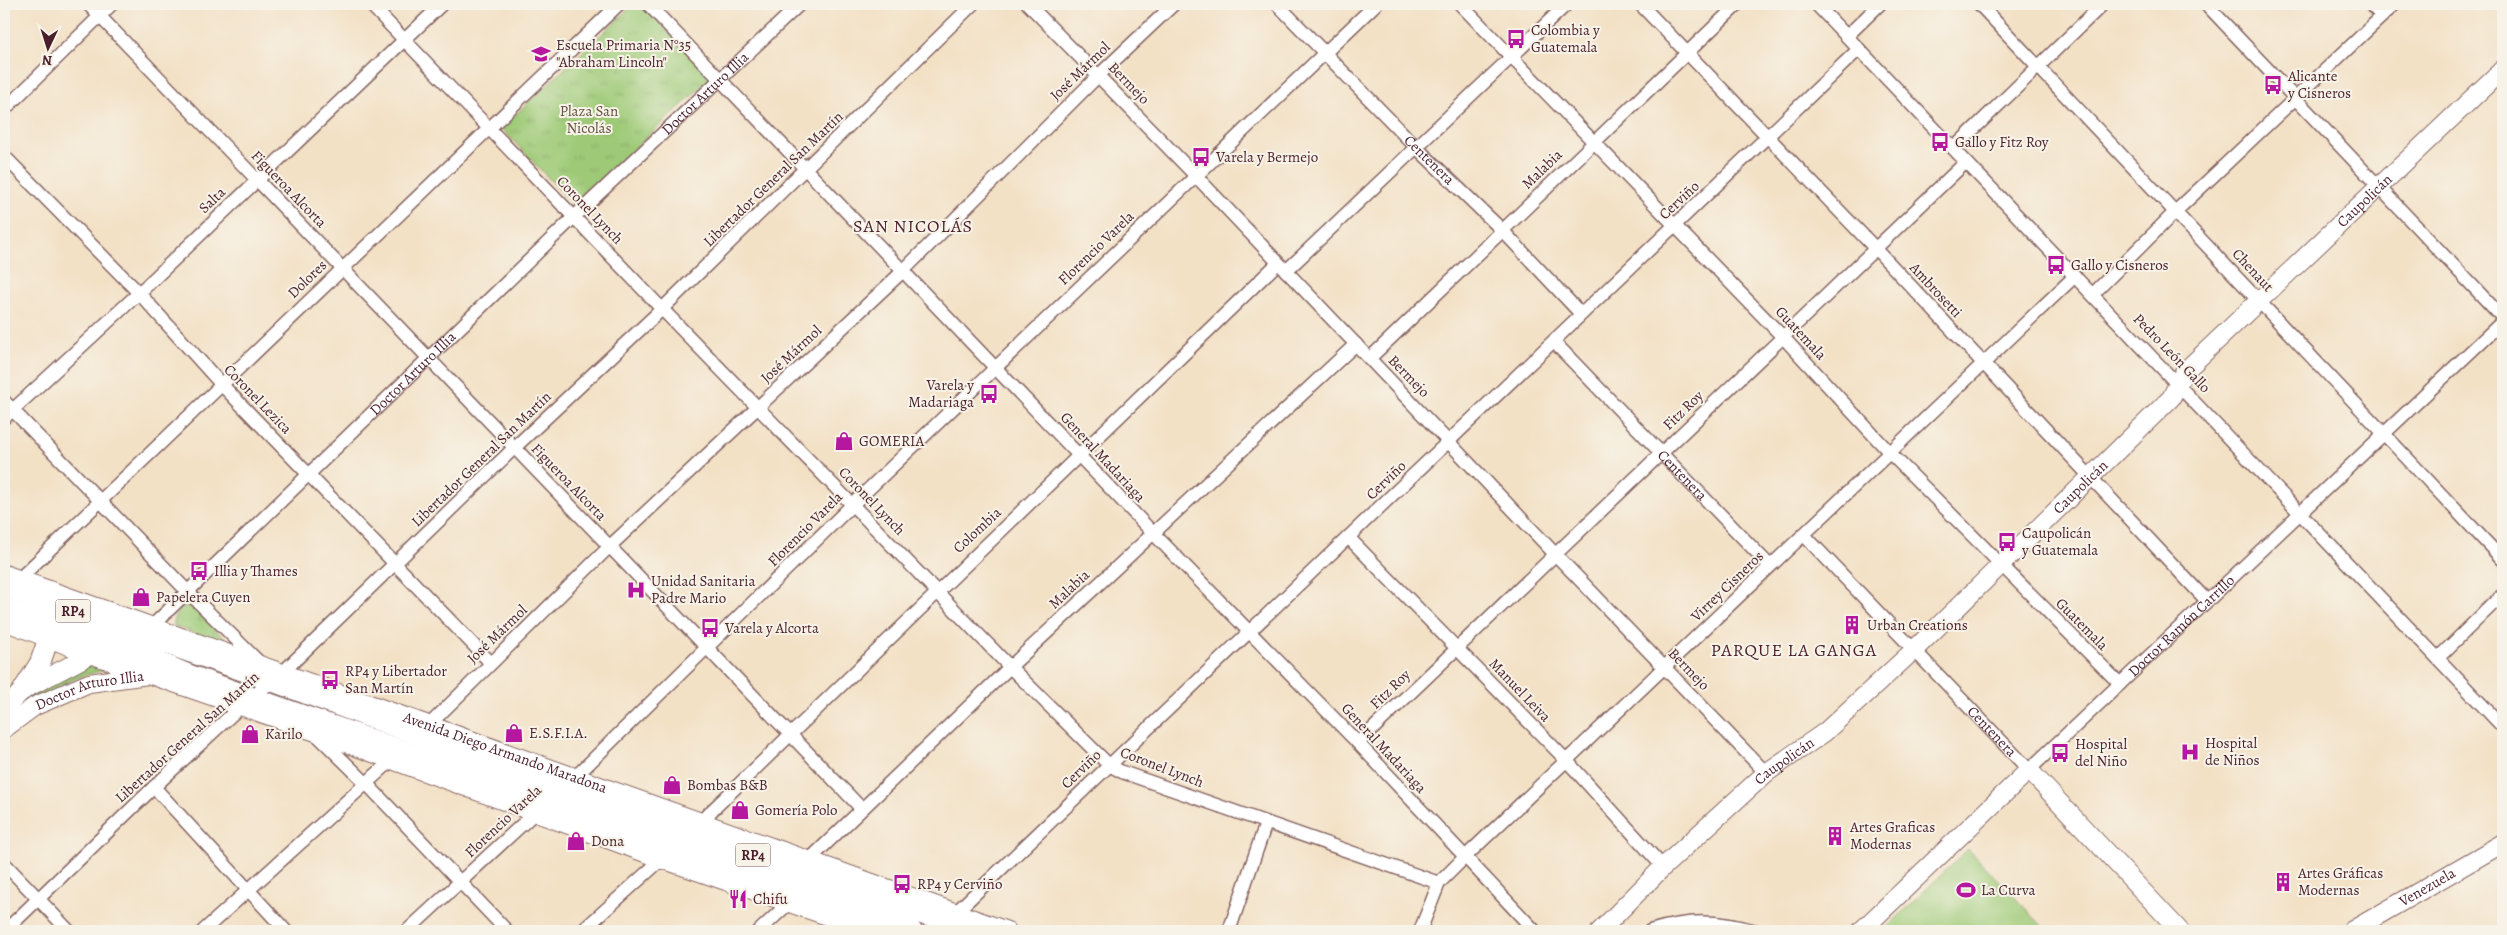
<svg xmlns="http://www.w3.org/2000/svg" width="2507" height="935" viewBox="0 0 2507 935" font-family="Alegreya,serif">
	<defs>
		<pattern id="grass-tufts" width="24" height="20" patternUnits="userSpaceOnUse" patternTransform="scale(1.25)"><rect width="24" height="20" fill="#9eca77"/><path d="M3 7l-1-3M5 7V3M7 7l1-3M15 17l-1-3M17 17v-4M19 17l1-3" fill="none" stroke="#8aad67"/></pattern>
	</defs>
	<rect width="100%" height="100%" fill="#f7f3e8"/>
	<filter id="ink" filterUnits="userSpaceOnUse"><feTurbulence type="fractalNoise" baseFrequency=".02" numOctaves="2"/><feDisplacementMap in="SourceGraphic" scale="10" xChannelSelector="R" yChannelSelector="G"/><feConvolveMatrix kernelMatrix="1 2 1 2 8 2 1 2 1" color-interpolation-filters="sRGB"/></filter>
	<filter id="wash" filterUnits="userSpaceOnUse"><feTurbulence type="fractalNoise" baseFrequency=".0096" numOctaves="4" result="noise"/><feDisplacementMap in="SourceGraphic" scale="20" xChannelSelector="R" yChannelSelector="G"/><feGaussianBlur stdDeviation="1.12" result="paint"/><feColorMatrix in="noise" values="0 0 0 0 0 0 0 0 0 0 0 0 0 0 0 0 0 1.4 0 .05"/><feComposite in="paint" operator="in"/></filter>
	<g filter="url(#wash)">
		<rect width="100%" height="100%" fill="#f3e1c6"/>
		<g fill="url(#grass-tufts)" stroke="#747451">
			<polygon points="634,4 643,4 712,77 574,205 501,128"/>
			<polygon points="187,606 196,608 229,644 228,646 174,626 174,618 180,608"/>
			<polygon points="150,646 246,682 241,686 147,650"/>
			<path d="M90,664L107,670C68,675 35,702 4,723V718L22,699Z"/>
		</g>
		<polygon fill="#9eca77" stroke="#747451" points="1968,849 2047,931 1883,931"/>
	</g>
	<g filter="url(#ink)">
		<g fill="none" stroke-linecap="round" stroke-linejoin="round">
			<g stroke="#856361" stroke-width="15">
				<g id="street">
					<polyline points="88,4 861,808"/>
					<polyline points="370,4 662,309 1010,667 1109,765 1122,772 1439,883"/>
					<polyline points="648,4 1153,533 1358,743 1535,931"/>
					<polyline points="1028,4 1195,175 1555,554 1766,773"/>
					<path id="s1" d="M1277,4L1417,148L1502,230L1581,314"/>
					<polyline points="1460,4 1782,336 1890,453 2120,684"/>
					<polyline points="1640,4 1875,248 2207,601"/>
					<polyline points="1816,4 2503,727"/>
					<polyline points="1979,4 2503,560"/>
					<polyline points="2206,4 2503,318"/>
					<polyline points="2370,4 2382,16"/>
					<polyline points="1847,36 1880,4"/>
					<polyline points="4,110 112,4"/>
					<polyline points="1954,148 2103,4"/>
					<polyline points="4,156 139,293 221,384 491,663"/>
					<polyline points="1286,271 1567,4"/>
					<polyline points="2093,294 2175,212 2395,4"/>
					<path id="s2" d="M1554,342L1770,566"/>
					<polyline points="1370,358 1738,4"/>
					<polyline points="4,401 188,592 261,664"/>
					<polyline points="4,418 139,293 442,4"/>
					<path id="s3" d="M1804,535L2029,770L2503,321"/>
					<polyline points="1349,538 1567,761 1663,867"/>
					<polyline points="19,579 619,4"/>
					<path id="s4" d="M147,631L574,217L800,4"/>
					<polyline points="2438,658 2503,594"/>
					<polyline points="428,726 609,547 902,272 1099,75 1174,4"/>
					<polyline points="317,735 366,783 507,931"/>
					<polyline points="1358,743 1966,162"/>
					<polyline points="570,782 853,504 1376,4"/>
					<polyline points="154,787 286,931"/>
					<polyline points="699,823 1278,263"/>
					<polyline points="808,861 1010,667 1356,344"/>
					<polyline points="4,863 69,931"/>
					<polyline points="5,931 154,787 240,707 283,672 514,448 662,309 973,4"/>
					<polyline points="203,931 392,760"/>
					<polyline points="407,931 540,808"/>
					<polyline points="582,931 662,859"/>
					<polyline points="759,931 789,903"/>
					<polyline points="933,931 955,913 1859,49"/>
					<polyline points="1229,931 1266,823"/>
					<polyline points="1420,931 1439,883 1464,858 2075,276"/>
					<path d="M1650,931C1690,919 1717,920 1756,931"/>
				</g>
			</g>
			<g stroke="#856361" stroke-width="20">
				<g id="secondary">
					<path id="s5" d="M4,574L1007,931"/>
					<polyline points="4,621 90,654 313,731 662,859 871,931"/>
					<polyline points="4,709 23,690 96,652"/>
					<path id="s6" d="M4,729L35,706L89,683L148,675"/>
					<path id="s7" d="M1600,931L1663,867L1766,773L1825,732L1914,650L2171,398L2184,372L2503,69"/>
					<polyline points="1861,931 2029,770 2180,931"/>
					<path id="s8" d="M2351,931L2503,843"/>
				</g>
			</g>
			<g stroke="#856361" stroke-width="22">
				<g id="primary">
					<polyline points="4,587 272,681 562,789 971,931"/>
					<polyline points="4,608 120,646 192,676 912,931"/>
					<polyline points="23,690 40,663 47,643 39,624 29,618"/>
					<polyline points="638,834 662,859 700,862"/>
				</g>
			</g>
			<use href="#street" stroke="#fff" stroke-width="12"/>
			<use href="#secondary" stroke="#fff" stroke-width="18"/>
			<use href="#primary" stroke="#fff" stroke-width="20"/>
		</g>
	</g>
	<defs>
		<g id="bus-bare" transform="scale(1.5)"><path d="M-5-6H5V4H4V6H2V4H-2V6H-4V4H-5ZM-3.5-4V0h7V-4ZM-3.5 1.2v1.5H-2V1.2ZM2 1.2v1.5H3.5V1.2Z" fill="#b5179e" stroke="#f7f3e8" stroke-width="2.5" paint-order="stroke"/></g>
		<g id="school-bare" transform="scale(1.5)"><path d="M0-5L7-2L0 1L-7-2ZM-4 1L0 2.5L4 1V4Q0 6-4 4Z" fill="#b5179e" stroke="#f7f3e8" stroke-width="2.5" paint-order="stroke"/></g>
		<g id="shop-bare" transform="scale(1.5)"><path d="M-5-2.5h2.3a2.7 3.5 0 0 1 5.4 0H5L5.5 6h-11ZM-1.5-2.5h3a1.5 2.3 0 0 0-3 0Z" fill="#b5179e" stroke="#f7f3e8" stroke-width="2.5" paint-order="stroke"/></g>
		<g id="hospital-bare" transform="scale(1.5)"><path d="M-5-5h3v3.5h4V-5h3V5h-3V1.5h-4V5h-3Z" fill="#b5179e" stroke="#f7f3e8" stroke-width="2.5" paint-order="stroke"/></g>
		<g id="building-bare" transform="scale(1.5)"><path d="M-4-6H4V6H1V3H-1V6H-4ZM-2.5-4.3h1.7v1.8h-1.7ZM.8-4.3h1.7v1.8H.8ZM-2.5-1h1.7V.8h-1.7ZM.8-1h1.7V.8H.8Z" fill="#b5179e" stroke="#f7f3e8" stroke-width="2.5" paint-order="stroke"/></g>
		<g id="stadium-bare" transform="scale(1.5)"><path d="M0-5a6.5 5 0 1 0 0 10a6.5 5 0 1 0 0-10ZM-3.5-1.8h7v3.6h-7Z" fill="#b5179e" stroke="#f7f3e8" stroke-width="2.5" paint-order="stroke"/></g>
		<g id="restaurant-bare" transform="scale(1.5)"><path d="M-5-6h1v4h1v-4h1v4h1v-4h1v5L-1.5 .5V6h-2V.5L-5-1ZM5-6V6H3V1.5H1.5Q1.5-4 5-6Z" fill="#b5179e" stroke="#f7f3e8" stroke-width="2.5" paint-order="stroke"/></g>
	</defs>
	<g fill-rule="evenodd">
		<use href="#bus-bare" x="1516" y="39"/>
		<use href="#school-bare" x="541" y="54"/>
		<use href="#bus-bare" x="2273" y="85"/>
		<use href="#bus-bare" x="1940" y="142"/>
		<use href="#bus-bare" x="1201" y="157"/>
		<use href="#bus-bare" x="2056" y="265"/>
		<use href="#bus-bare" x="989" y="394"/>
		<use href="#shop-bare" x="844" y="441"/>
		<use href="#bus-bare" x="2007" y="542"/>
		<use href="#bus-bare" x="199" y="571"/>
		<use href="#hospital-bare" x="636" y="590"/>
		<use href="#shop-bare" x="141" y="597"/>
		<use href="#building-bare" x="1852" y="625"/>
		<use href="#bus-bare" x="710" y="628"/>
		<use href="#bus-bare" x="330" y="680"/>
		<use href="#shop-bare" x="514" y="733"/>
		<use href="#shop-bare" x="250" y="734"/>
		<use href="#hospital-bare" x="2190" y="752"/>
		<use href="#bus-bare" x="2060" y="753"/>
		<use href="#shop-bare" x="672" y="785"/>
		<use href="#shop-bare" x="740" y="810"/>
		<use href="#building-bare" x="1835" y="836"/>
		<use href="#shop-bare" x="576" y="841"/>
		<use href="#building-bare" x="2283" y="882"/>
		<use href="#bus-bare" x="902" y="884"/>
		<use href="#stadium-bare" x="1966" y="890"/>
		<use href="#restaurant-bare" x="738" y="899"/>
	</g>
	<g text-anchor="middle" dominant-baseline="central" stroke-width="4" stroke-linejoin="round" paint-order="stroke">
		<g fill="#f7f3e8" stroke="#7e5f64" stroke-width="1">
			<rect x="55.5" y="599.5" width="35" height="23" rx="4"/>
			<rect x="735.5" y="843.5" width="35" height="23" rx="4"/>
		</g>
		<g font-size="14" font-weight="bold" fill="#4a1f2b">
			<text x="73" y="611">RP4</text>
			<text x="753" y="855">RP4</text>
		</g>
		<g font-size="15" fill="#4a1f2b" stroke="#f7f3e8" text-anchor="start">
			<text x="1531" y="30">Colombia y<tspan x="1531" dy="17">Guatemala</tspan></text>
			<text x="556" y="45">Escuela Primaria N°35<tspan x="556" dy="17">"Abraham Lincoln"</tspan></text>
			<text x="2288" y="76">Alicante<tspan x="2288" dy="17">y Cisneros</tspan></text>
			<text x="1955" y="142">Gallo y Fitz Roy</text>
			<text x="1216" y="157">Varela y Bermejo</text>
			<text x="2071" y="265">Gallo y Cisneros</text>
			<text x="974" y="385" text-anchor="end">Varela y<tspan x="974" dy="17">Madariaga</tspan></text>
			<text x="859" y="441">GOMERIA</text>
			<text x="2022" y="533">Caupolicán<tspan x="2022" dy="17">y Guatemala</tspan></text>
			<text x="214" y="571">Illia y Thames</text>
			<text x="651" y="581">Unidad Sanitaria<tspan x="651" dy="17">Padre Mario</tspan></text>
			<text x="156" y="597">Papelera Cuyen</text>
			<text x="1867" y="625">Urban Creations</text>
			<text x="725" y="628">Varela y Alcorta</text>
			<text x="345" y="671">RP4 y Libertador<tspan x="345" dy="17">San Martín</tspan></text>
			<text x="529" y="733">E.S.F.I.A.</text>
			<text x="265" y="734">Karilo</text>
			<text x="2205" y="743">Hospital<tspan x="2205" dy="17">de Niños</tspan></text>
			<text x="2075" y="744">Hospital<tspan x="2075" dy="17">del Niño</tspan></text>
			<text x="687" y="785">Bombas B&amp;B</text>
			<text x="755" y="810">Gomería Polo</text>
			<text x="1850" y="827">Artes Graficas<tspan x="1850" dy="17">Modernas</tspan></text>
			<text x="591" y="841">Dona</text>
			<text x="2298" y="873">Artes Gráficas<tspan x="2298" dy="17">Modernas</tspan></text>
			<text x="917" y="884">RP4 y Cerviño</text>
			<text x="1981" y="890">La Curva</text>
			<text x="753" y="899">Chifu</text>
		</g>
		<g font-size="15" fill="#4a1f2b" stroke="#f7f3e8">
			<text transform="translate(1080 71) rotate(-44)">José Mármol</text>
			<text transform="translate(1129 83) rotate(46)">Bermejo</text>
			<text stroke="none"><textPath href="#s4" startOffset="775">Doctor Arturo Illia</textPath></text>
			<text stroke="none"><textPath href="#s1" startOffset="218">Centenera</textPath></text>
			<text transform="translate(1542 169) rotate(-44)">Malabia</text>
			<text transform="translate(773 179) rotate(-44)">Libertador General San Martín</text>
			<text transform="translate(289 189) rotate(46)">Figueroa Alcorta</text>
			<text transform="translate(212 200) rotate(-44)">Salta</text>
			<text transform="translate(1679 200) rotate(-43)">Cerviño</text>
			<text stroke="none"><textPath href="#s7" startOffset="1060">Caupolicán</textPath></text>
			<text transform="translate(590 210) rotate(46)">Coronel Lynch</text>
			<text transform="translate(1096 248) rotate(-44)">Florencio Varela</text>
			<text transform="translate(2253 270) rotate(47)">Chenaut</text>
			<text transform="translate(307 279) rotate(-44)">Dolores</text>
			<text transform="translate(1936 290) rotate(47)">Ambrosetti</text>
			<text transform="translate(1801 333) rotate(47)">Guatemala</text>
			<text transform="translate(2172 353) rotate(46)">Pedro León Gallo</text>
			<text transform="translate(791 354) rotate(-43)">José Mármol</text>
			<text stroke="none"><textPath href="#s4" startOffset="370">Doctor Arturo Illia</textPath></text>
			<text transform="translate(1409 376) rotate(46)">Bermejo</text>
			<text transform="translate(258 399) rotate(46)">Coronel Lezica</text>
			<text transform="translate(1683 410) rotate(-44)">Fitz Roy</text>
			<text transform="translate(1103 457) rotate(47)">General Madariaga</text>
			<text transform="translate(481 459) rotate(-44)">Libertador General San Martín</text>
			<text stroke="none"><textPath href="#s2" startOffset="185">Centenera</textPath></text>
			<text transform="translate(1386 480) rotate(-44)">Cerviño</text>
			<text transform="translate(569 482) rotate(46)">Figueroa Alcorta</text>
			<text stroke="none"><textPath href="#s7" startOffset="655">Caupolicán</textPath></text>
			<text transform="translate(872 501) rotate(46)">Coronel Lynch</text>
			<text transform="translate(805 529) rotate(-45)">Florencio Varela</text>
			<text transform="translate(977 530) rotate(-43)">Colombia</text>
			<text transform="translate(1727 586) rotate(-44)">Virrey Cisneros</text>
			<text transform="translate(1069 589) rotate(-43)">Malabia</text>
			<text transform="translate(2082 624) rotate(45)">Guatemala</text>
			<text stroke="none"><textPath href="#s3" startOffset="535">Doctor Ramón Carrillo</textPath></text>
			<text transform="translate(497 634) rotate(-44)">José Mármol</text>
			<text transform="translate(1689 669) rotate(46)">Bermejo</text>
			<text transform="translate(1390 689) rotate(-44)">Fitz Roy</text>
			<text transform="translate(1520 690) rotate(46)">Manuel Leiva</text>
			<text stroke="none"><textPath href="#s6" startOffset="96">Doctor Arturo Illia</textPath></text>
			<text stroke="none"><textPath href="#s3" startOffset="272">Centenera</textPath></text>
			<text transform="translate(187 737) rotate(-42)">Libertador General San Martín</text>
			<text transform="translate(1384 748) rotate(47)">General Madariaga</text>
			<text stroke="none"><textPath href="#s5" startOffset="532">Avenida Diego Armando Maradona</textPath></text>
			<text stroke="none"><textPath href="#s7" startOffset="251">Caupolicán</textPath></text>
			<text transform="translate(1162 767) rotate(21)">Coronel Lynch</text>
			<text transform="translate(1081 769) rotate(-44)">Cerviño</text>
			<text transform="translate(503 821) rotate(-43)">Florencio Varela</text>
			<text stroke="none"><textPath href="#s8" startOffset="88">Venezuela</textPath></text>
		</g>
		<g font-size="15" fill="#635242" stroke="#f7f3e8">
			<text x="589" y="111">Plaza San<tspan x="589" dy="17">Nicolás</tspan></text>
		</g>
		<g font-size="18" letter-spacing="1" fill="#4a1f2b" stroke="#f7f3e8">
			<text x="913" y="226">SAN NICOLÁS</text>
			<text x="1794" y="650">PARQUE LA GANGA</text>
		</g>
	</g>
	<rect width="2507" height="935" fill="none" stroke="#f7f3e8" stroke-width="20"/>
	<g transform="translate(48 48) rotate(184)" stroke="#f7f3e8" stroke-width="4" paint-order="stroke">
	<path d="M0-4L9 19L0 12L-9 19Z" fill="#4a1f2b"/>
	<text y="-8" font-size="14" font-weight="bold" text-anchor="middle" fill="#4a1f2b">N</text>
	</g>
</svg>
